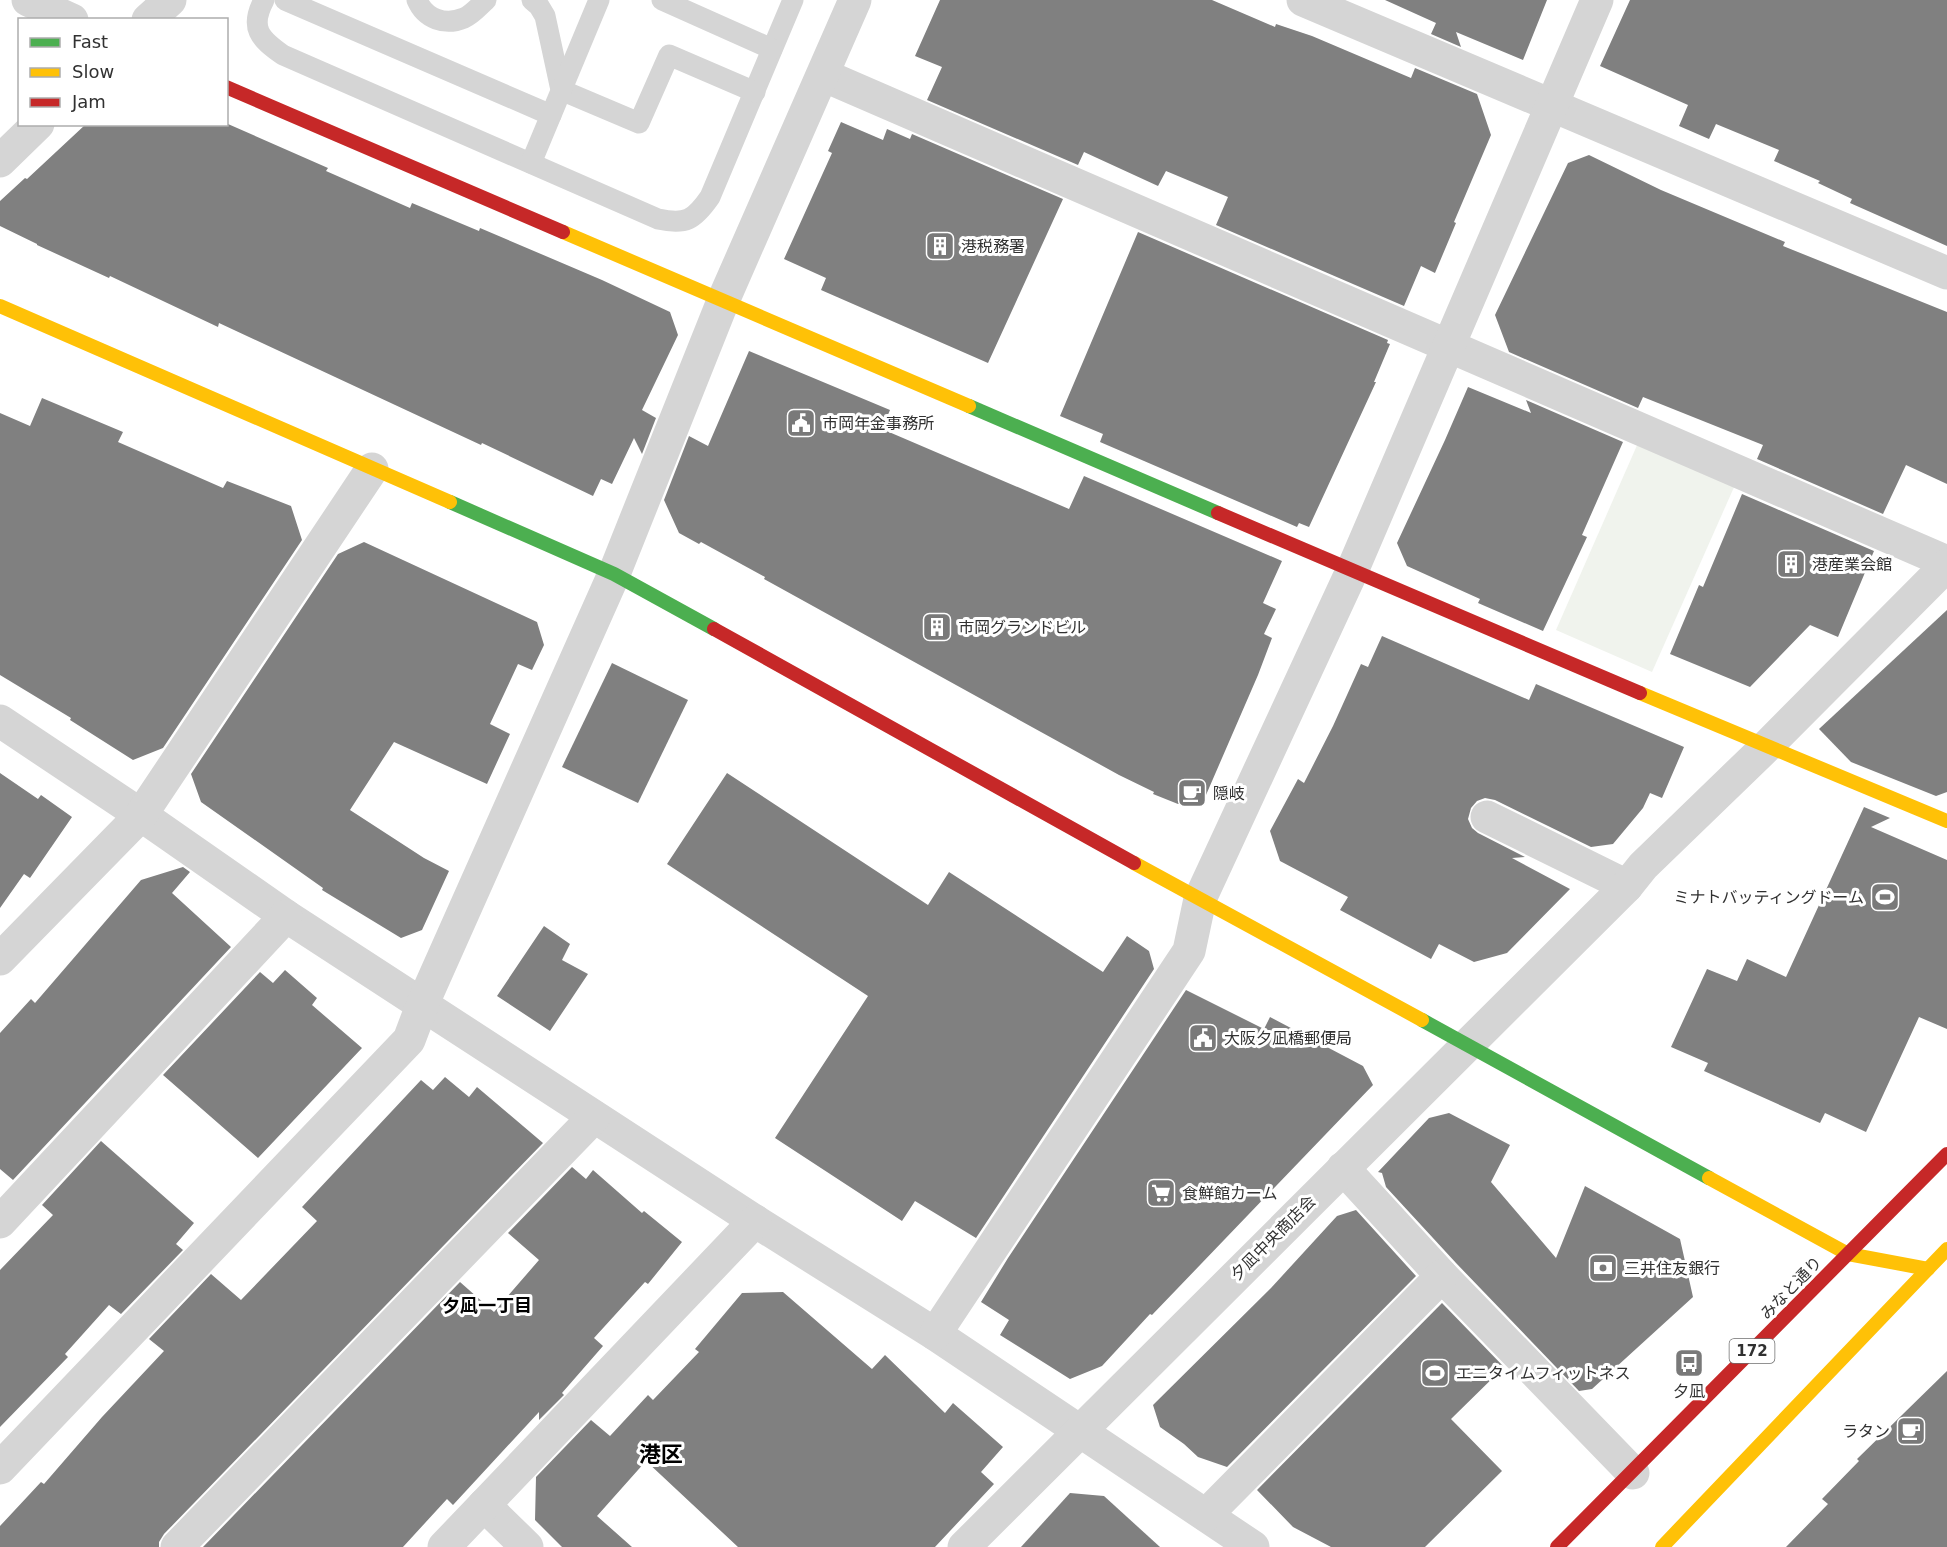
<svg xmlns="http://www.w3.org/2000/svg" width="1947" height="1547" viewBox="0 0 1947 1547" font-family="'DejaVu Sans','Noto Sans JP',sans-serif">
	<rect width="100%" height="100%" fill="#fff"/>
	<polygon fill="#f0f3ed" points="1638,443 1735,485 1652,672 1556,630"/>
	<g fill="#808080">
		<polygon points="940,0 1212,0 1275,27 1276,24 1312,36 1411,78 1415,68 1477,94 1491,135 1454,222 1456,223 1435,273 1421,266 1404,306 1216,225 1228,197 1166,171 1158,186 1084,152 1078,165 927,100 942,67 915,56"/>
		<polygon points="1385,0 1547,0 1523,60 1456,32 1461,47 1431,34 1436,23"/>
		<polygon points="1630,0 1947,0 1947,246 1850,203 1852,199 1818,183 1820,181 1774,161 1779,150 1716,124 1709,139 1679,126 1688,105 1600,66"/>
		<polygon points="841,122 883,140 887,129 910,139 912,134 1063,199 988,363 821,290 826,278 784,259 832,153 828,151"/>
		<polygon points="86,124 228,124 328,168 326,171 410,208 412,203 479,231 480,228 602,280 670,312 678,335 642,410 656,418 642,454 634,438 612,484 601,479 593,496 482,443 481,445 219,323 218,327 110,276 109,278 37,245 37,244 0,226 0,201 25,178 27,179"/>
		<polygon points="1589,155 1661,190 1785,242 1783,246 1947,312 1947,484 1906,465 1883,514 1757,459 1763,445 1643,397 1638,408 1509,352 1495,315 1568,163"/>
		<polygon points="1138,232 1388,340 1387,343 1390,344 1374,382 1376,382 1309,527 1299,523 1297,527 1100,442 1103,434 1060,416"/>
		<polygon points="749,351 890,410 882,429 1069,509 1084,476 1282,561 1263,603 1276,609 1264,634 1272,638 1258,675 1206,795 1178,804 1153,794 1154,792 1119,775 764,579 765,577 701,542 699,544 679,533 664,500 689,436 708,446"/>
		<polygon points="1468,387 1531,413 1526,400 1623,442 1582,535 1587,537 1543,631 1478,603 1480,599 1407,566 1397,543 1445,440"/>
		<polygon points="42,398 123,432 118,442 223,488 227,481 291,506 302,540 163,748 133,760 70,720 71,718 0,675 0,413 30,426"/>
		<polygon points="1742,494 1874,551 1838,637 1810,625 1750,687 1670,654 1699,585 1703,587"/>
		<polygon points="364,542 537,622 544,645 532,670 518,664 490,724 510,734 487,784 394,742 350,810 424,858 449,871 422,930 401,938 322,890 323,888 201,802 191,774 338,554"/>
		<polygon points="1947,610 1947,792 1936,796 1851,762 1819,729"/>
		<polygon points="1382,636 1529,700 1536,684 1684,747 1662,798 1650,793 1643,808 1613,844 1591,847 1495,800 1485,798 1477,801 1471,808 1468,819 1472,828 1478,833 1525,857 1512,858 1570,889 1507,953 1474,962 1439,944 1431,959 1340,910 1348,897 1280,861 1270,831 1298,779 1304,783 1333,726 1361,664 1368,667"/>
		<polygon points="612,663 688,700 638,803 562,767"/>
		<polygon points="0,773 38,799 41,795 72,817 30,878 24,874 0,908"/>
		<polygon points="727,773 928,905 949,872 1103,972 1127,936 1149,951 1154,969 976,1238 915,1201 902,1221 775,1138 868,996 667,864"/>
		<polygon points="1864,807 1890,818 1871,827 1947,860 1947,1029 1919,1017 1866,1132 1825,1113 1820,1123 1704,1071 1708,1063 1671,1047 1707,969 1737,981 1747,959 1786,977"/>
		<polygon points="183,867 190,872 172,893 231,947 13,1180 0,1169 0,1033 31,999 35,1003 141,880"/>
		<polygon points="544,926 570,944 562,960 588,974 550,1031 497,996"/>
		<polygon points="285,970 317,998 312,1005 362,1048 258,1158 163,1075 260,972 273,983"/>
		<polygon points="1186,990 1264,1029 1270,1017 1363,1066 1373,1085 1152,1315 1150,1314 1102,1366 1070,1379 1000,1335 1009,1320 981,1302 1008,1258"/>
		<polygon points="445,1077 469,1097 477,1087 543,1143 164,1534 159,1542 159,1547 0,1547 0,1526 41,1482 44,1484 102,1417 164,1351 149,1339 211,1274 241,1300 317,1221 302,1207 421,1080 433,1090"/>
		<polygon points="1449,1113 1510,1145 1491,1182 1556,1258 1585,1186 1680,1239 1693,1297 1592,1389 1579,1391 1456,1263 1386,1187 1382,1173 1378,1172 1429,1118"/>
		<polygon points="101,1141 194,1223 176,1244 183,1250 121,1314 109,1305 65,1354 68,1357 0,1427 0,1270 53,1215 42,1205"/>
		<polygon points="572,1167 586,1179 593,1170 642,1213 644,1211 682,1242 648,1284 645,1282 594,1338 603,1346 562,1393 564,1395 539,1420 539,1412 453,1505 447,1499 403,1547 203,1547 460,1282 494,1312 539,1260 508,1233"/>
		<polygon points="1356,1210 1416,1276 1227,1467 1198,1457 1184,1444 1160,1427 1153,1405 1271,1288 1337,1216"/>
		<polygon points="783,1292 872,1369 885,1355 945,1413 953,1403 1003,1447 981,1472 994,1484 935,1547 738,1547 646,1461 597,1516 632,1547 562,1547 535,1520 536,1477 591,1420 610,1436 648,1395 653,1400 699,1352 695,1349 742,1293"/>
		<polygon points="1442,1303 1504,1367 1451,1419 1502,1471 1425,1547 1331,1547 1293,1527 1257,1490"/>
		<polygon points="1947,1371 1947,1547 1786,1547 1828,1504 1822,1499 1859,1461 1857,1459"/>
		<polygon points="1070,1493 1104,1496 1160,1547 1021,1547"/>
	</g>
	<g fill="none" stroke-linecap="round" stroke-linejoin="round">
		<g stroke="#d5d5d5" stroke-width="21">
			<path d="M264,0C249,28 260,39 283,55L658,219C686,225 694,220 710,197L793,0"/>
			<polyline points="285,0 551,115"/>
			<path d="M417,0C425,19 445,26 464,18C473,14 479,6 486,0"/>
			<polyline points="532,0 539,6 545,16 561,90 639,123 669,55 755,92"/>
			<polyline points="662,0 772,49"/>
			<polyline points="531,163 599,0"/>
		</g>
		<g stroke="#d5d5d5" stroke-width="33">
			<polyline points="28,0 72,20"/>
			<polyline points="1303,0 1947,273"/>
			<polyline points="148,20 170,0"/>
			<polyline points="823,75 1947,562"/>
			<polyline points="0,161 38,124"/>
			<polyline points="0,721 141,815 286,916 755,1221 935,1334 1253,1547"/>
			<polyline points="1487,817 1627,886"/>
			<polyline points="0,959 141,815 372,469"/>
			<polyline points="1343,1168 1442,1276 1633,1473"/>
			<polyline points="0,1222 286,916"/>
			<polyline points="935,1334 1189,951 1200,899 1352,571 1597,0"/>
			<polyline points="0,1468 409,1040 423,1003 614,574 723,301 855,0"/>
			<polyline points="484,1505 527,1547"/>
			<polyline points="1206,1515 1442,1276"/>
			<polyline points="177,1547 594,1117"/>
			<polyline points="444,1547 755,1221"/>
			<polyline points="964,1547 1627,886 1643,866 1766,747 1947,565"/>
		</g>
		<g stroke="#4caf50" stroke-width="14">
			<polyline points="969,406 1218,513"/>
			<polyline points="450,502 614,574 714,629"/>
			<polyline points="1422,1020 1709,1178"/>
		</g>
		<g stroke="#ffc107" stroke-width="14">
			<polyline points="563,232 969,406"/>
			<polyline points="0,306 450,502"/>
			<polyline points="1640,693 1947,821"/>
			<polyline points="1134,863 1422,1020"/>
			<polyline points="1709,1178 1848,1254 1928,1269"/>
			<polyline points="1662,1547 1947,1249"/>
		</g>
		<g stroke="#c62828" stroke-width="14">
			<polyline points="226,87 563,232"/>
			<polyline points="1218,513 1640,693"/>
			<polyline points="714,629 1134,863"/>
			<polyline points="1557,1547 1947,1154"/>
		</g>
	</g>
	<defs>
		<g id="building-square" transform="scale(1.5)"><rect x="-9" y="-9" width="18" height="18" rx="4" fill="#797979" stroke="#fff"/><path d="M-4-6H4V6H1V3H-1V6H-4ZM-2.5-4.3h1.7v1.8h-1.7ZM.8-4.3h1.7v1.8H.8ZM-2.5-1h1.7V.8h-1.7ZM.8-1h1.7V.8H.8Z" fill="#fff"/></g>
		<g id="civic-square" transform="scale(1.5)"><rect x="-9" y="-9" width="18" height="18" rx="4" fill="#797979" stroke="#fff"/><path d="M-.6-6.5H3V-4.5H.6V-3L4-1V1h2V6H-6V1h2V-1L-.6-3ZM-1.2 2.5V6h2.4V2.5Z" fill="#fff"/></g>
		<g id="cafe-square" transform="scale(1.5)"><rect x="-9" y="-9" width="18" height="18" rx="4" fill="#797979" stroke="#fff"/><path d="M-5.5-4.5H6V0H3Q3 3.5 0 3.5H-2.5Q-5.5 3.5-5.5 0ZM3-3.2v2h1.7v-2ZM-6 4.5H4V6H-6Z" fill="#fff"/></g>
		<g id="stadium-square" transform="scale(1.5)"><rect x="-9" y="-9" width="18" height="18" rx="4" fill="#797979" stroke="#fff"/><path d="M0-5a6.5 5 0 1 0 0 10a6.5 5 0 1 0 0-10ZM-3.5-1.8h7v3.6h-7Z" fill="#fff"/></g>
		<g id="supermarket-square" transform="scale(1.5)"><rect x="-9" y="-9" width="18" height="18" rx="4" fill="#797979" stroke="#fff"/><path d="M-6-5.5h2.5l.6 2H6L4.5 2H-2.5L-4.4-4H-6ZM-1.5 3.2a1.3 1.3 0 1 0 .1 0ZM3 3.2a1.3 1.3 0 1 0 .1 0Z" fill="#fff"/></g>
		<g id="bank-square" transform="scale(1.5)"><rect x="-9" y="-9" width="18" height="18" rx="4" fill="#797979" stroke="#fff"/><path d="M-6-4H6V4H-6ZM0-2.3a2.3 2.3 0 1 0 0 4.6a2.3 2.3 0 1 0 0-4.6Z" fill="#fff"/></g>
		<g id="bus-square" transform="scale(1.5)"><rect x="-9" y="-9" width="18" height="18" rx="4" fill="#797979" stroke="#fff"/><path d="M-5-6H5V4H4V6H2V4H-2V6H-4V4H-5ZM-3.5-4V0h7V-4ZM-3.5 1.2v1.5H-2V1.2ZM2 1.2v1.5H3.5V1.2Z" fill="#fff"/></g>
	</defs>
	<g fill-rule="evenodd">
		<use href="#building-square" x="940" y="246"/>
		<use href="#civic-square" x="801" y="423"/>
		<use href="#building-square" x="1791" y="564"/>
		<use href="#building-square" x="937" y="627"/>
		<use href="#cafe-square" x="1192" y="793"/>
		<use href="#stadium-square" x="1885" y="897"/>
		<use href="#civic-square" x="1203" y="1038"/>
		<use href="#supermarket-square" x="1161" y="1193"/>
		<use href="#bank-square" x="1603" y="1268"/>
		<use href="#bus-square" x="1689" y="1363"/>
		<use href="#stadium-square" x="1435" y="1373"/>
		<use href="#cafe-square" x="1911" y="1431"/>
	</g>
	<g text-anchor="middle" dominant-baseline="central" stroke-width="6" stroke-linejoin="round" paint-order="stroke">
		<rect fill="#fff" stroke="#6f6f6f" stroke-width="1.5" x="1729.5" y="1339" width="45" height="24" rx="4.5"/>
		<g font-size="15" font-weight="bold" fill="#313131">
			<text x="1752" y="1351">172</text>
		</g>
		<g font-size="16" fill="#313131" stroke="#fff" text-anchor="start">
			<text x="961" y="246">港税務署</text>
			<text x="822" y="423">市岡年金事務所</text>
			<text x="1812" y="564">港産業会館</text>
			<text x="958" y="627">市岡グランドビル</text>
			<text x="1213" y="793">隠岐</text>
			<text x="1864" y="897" text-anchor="end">ミナトバッティングドーム</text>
			<text x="1224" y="1038">大阪夕凪橋郵便局</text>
			<text x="1182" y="1193">食鮮館カーム</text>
			<text x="1624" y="1268">三井住友銀行</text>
			<text x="1456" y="1373">エニタイムフィットネス</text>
			<text x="1689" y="1391" text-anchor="middle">夕凪</text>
			<text x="1890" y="1431" text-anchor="end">ラタン</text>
		</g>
		<g font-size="16" fill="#313131" stroke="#fff">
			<text transform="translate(1273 1238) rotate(-45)">夕凪中央商店会</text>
			<text transform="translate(1791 1288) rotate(-46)">みなと通り</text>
		</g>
		<g font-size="18" font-weight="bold" fill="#000" stroke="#fff">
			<text x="487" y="1305">夕凪一丁目</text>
		</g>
		<g font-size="22" font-weight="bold" fill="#000" stroke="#fff">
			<text x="661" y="1454">港区</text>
		</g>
	</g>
	<rect x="18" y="18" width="210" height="108" fill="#ffffff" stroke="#adadad" stroke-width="1.5"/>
	<rect x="30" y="38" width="30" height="9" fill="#4caf50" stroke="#adadad" stroke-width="1.5"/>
	<text x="72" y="48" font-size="18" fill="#313131">Fast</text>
	<rect x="30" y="68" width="30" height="9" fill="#ffc107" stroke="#adadad" stroke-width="1.5"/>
	<text x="72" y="78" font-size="18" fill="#313131">Slow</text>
	<rect x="30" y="98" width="30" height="9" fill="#c62828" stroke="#adadad" stroke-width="1.5"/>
	<text x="72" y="108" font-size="18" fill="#313131">Jam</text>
</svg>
